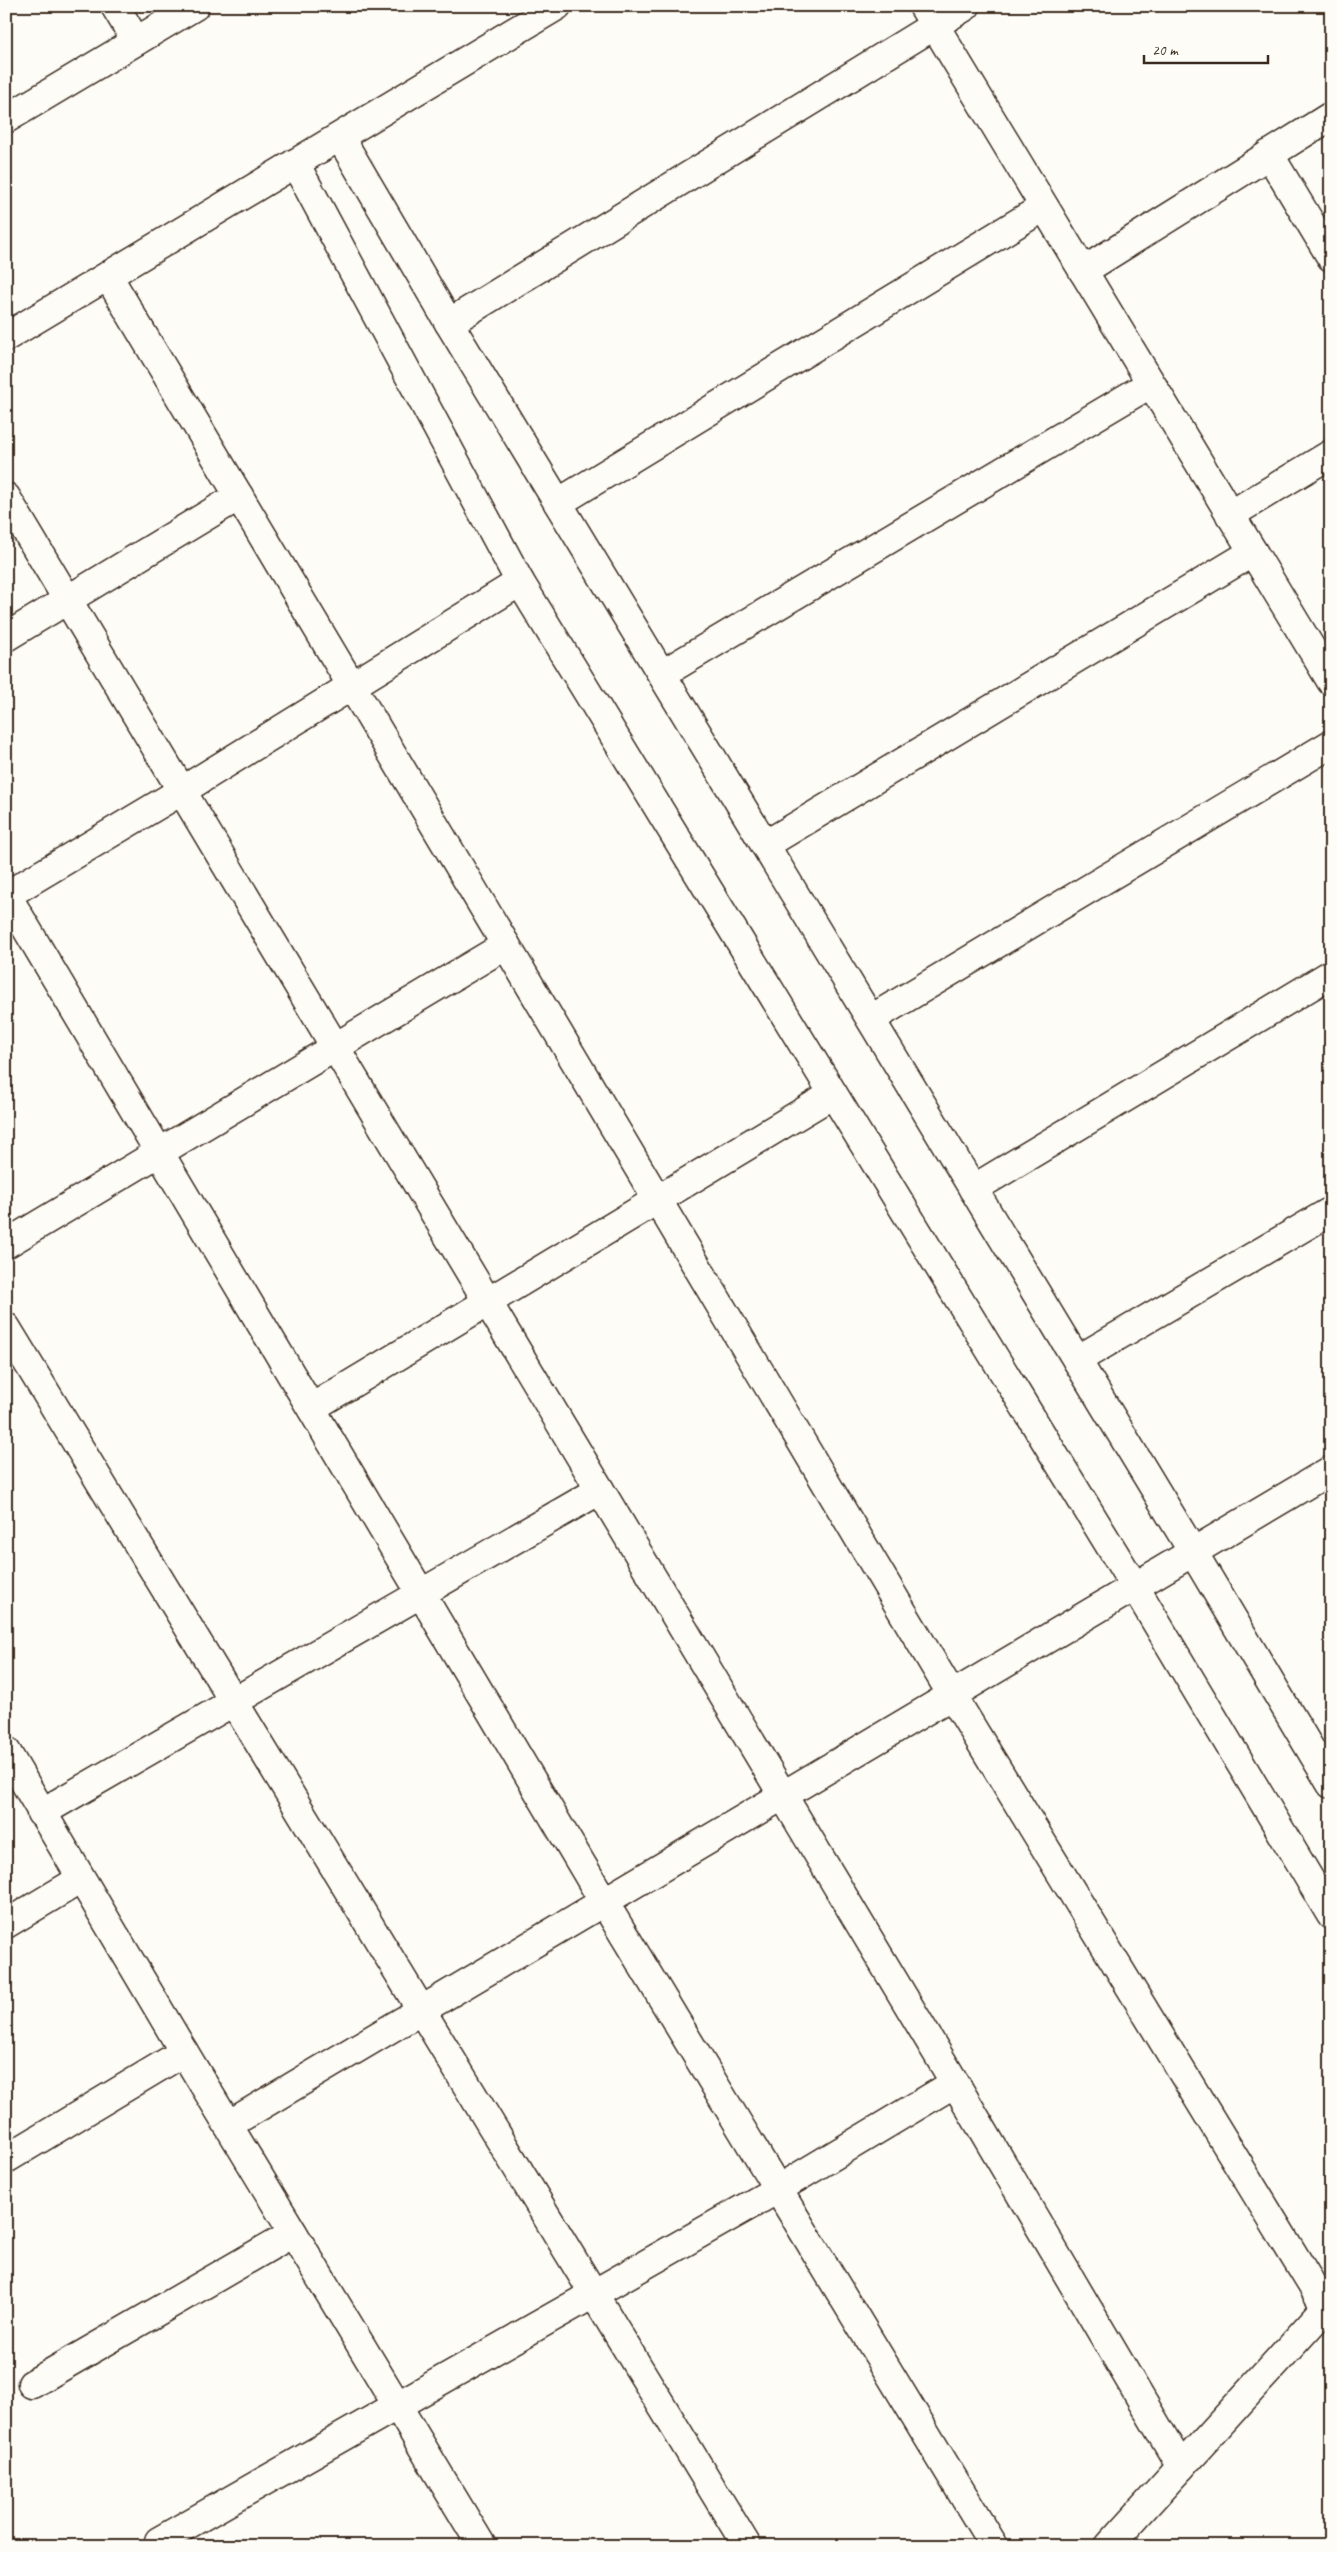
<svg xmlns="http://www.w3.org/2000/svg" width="1337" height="2552" viewBox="0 0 1337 2552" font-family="Caveat,sans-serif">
	<rect width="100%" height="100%" fill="#fdfcf7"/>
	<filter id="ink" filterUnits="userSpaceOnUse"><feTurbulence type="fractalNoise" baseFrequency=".02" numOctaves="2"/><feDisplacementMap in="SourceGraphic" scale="10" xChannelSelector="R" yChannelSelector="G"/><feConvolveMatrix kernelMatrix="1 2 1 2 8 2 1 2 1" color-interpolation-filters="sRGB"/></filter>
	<g filter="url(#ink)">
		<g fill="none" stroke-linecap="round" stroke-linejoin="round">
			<g stroke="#3b2a1e" stroke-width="31">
				<g id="minor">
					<polyline points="115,6 136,41"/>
					<polyline points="923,6 1331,681"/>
					<polyline points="6,119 195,6"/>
					<polyline points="340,137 449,323 1193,1552 1331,1784"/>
					<polyline points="1269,154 1331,257"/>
					<polyline points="295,163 520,582 1135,1587 1331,1915"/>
					<polyline points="1083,271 1331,116"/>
					<polyline points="108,276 952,1695 1326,2308"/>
					<polyline points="449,323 966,6"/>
					<polyline points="6,337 557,6"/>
					<polyline points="6,497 955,2083 1181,2467"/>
					<polyline points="558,503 1044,207"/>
					<polyline points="1230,515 1331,454"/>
					<polyline points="6,637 239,496"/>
					<polyline points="662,674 1150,384"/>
					<polyline points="765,845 1253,552"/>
					<polyline points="6,894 604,1902 994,2546"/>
					<polyline points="7,895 183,790 520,582"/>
					<polyline points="871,1019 1331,744"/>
					<polyline points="973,1189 1331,974"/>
					<polyline points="6,1244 506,945"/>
					<polyline points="6,1327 747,2546"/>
					<polyline points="1077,1360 1331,1211"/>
					<polyline points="313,1407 833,1094"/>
					<polyline points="6,1751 184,2052 482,2546"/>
					<polyline points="41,1813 600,1490"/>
					<polyline points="6,1924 81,1879"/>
					<polyline points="228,2125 1331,1470"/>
					<polyline points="6,2159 184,2052"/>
					<polyline points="32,2384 293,2233"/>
					<polyline points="159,2541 778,2189 955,2083"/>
					<polyline points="1109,2546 1331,2302"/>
				</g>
			</g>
			<use href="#minor" stroke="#fdfcf7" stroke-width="28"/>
		</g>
	</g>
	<rect width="1337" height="2552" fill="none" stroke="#fdfcf7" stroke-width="25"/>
	<rect x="12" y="12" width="1312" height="2527" fill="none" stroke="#3b2a1e" stroke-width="2" filter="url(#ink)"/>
	<path d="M1144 55v8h124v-8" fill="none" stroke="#3b2a1e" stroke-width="2.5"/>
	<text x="1152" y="55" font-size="15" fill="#3b2a1e" stroke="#fdfcf7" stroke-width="4" paint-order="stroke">20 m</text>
</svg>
